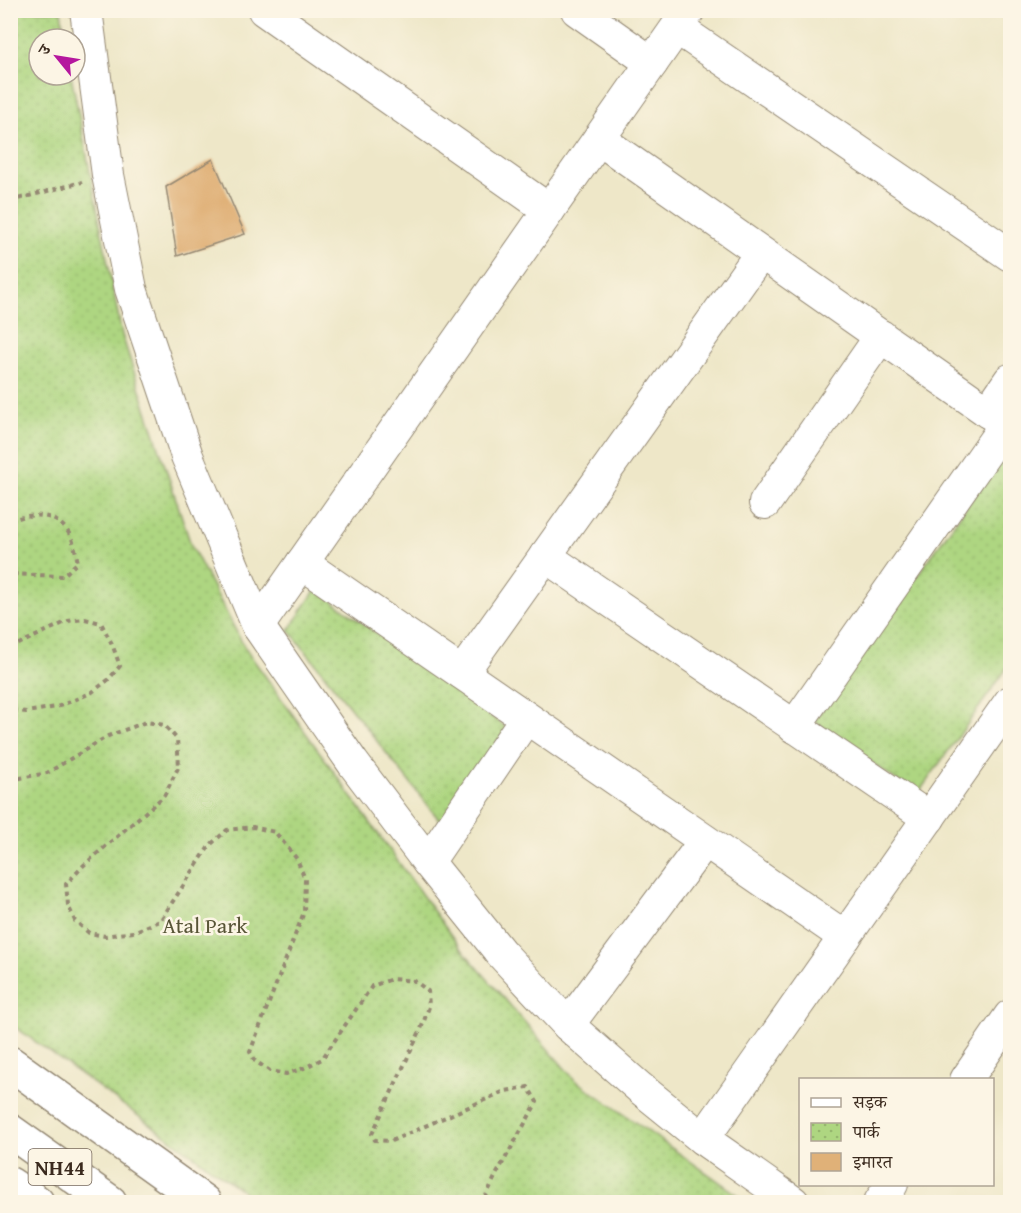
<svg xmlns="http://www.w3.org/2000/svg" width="1021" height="1213" viewBox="0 0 1021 1213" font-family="'Gentium Book Plus','Noto Serif Devanagari',serif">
	<defs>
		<pattern id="park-dots" width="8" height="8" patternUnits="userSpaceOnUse" patternTransform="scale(1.5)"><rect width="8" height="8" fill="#aed681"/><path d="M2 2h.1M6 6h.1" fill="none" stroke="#97b86f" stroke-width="1.8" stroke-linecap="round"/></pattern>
	</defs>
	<rect width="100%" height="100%" fill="#fcf5e5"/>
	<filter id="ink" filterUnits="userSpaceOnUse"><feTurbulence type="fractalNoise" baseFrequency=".0167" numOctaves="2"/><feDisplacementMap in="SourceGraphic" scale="12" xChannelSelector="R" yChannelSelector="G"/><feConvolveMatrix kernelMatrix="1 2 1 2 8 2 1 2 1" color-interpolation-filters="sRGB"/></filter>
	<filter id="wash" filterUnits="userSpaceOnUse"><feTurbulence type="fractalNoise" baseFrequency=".008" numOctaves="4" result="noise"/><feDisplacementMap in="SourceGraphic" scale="24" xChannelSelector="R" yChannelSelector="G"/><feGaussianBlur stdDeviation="1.35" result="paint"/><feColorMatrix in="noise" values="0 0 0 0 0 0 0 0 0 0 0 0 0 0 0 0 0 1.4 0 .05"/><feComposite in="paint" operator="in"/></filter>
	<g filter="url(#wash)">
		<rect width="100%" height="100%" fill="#eee7c8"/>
		<g fill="url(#park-dots)" stroke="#748050" stroke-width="1.5">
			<polygon points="11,10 61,11 65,39 39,39 39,75 71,75 122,335 191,545 245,648 458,945 574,1079 748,1202 258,1202 11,1024"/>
			<polygon points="1008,448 1010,450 1010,664 917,795 814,721"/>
			<polygon points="316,589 507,728 441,822 289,630"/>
		</g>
		<g id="blocks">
			<polygon fill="#e0b178" points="213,159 245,234 177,256 166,187"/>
		</g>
	</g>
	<g filter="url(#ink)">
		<use href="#blocks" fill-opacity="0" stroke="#948873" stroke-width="1.5"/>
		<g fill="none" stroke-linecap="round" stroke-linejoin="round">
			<g stroke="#948873" stroke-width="34">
				<g id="minor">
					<polyline points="86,10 108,175 131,289 187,456 258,626 353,763 428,862 501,953 568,1025 640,1088 703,1139 793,1202"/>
					<polyline points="264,10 549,210"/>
					<polyline points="577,10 652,63"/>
					<polyline points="677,28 1010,255"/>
					<polyline points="599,139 1010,427"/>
					<polyline points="988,412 1010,380"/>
					<polyline points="765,503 881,336"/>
					<polyline points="545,556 929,818"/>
					<polyline points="302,563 845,937"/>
					<polyline points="258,626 689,10"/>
					<polyline points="462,673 761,253"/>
					<polyline points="794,727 1006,424"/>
					<polyline points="428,862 526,718"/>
					<polyline points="568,1025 705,841"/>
					<polyline points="966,1080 1010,1016"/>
					<polyline points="703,1139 1010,702"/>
					<polyline points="880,1202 892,1184"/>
				</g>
			</g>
			<g stroke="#948873" stroke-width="36">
				<polyline id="major" points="10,1063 204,1202"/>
			</g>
			<g stroke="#948873" stroke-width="36">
				<g id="highway">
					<polyline points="10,1131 110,1202"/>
					<polyline points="10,1184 37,1202"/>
				</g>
			</g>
			<g stroke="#948873" stroke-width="4" stroke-dasharray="4.5 4.5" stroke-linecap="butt">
				<polyline points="10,201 82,182"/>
				<path d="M10,521C34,511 60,513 72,539C75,546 76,555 78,562L63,576L10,574"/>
				<polyline points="10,648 68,621 85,619 101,623 112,644 120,666 108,680 91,693 57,707 26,712 10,710"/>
				<polyline points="10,780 47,773 108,736 146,722 164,725 177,739 179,766 164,796 84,865 66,884 68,905 75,921 89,933 105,936 133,932 160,921 210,845 227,830 253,827 275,832 297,859 305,879 304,912 250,1052 255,1061 270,1071 286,1074 304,1068 322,1059 372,986 392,979 415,981 428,991 429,1007 421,1029 372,1134 375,1140 391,1141 505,1091 528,1087 537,1102 496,1175 483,1202"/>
			</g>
			<use href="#minor" stroke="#fff" stroke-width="32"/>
			<use href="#major" stroke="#fff" stroke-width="33"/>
			<use href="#highway" stroke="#fff" stroke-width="33"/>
		</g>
	</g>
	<g text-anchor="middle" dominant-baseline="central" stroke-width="5" stroke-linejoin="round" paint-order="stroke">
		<rect fill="#fcf5e5" stroke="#75675a" stroke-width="1.5" x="28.5" y="1149" width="63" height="36" rx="4.5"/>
		<g font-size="21" font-weight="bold" fill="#3b2a1e">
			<text x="60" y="1167">NH44</text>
		</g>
		<g font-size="22" fill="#585537" stroke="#fcf5e5">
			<text x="205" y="925">Atal Park</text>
		</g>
	</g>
	<rect width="1021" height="1213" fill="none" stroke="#fcf5e5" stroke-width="36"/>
	<rect x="799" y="1078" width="195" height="108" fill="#fcf5e5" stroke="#afa495" stroke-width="1.5"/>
	<rect x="811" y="1098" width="30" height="9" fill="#ffffff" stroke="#afa495" stroke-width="1.5"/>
	<text x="853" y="1108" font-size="18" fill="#3b2a1e">सड़क</text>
	<rect x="811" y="1123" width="30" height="18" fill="url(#park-dots)" stroke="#afa495" stroke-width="1.5"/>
	<text x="853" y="1138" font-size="18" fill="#3b2a1e">पार्क</text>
	<rect x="811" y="1153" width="30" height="18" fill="#e0b178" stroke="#afa495" stroke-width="1.5"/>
	<text x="853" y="1168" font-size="18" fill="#3b2a1e">इमारत</text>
	<g transform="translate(57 57) rotate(300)"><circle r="28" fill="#fcf5e5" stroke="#afa495" stroke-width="1.5"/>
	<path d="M0-4.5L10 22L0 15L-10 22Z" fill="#b5179e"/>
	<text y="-9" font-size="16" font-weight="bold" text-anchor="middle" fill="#3b2a1e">उ</text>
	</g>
</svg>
